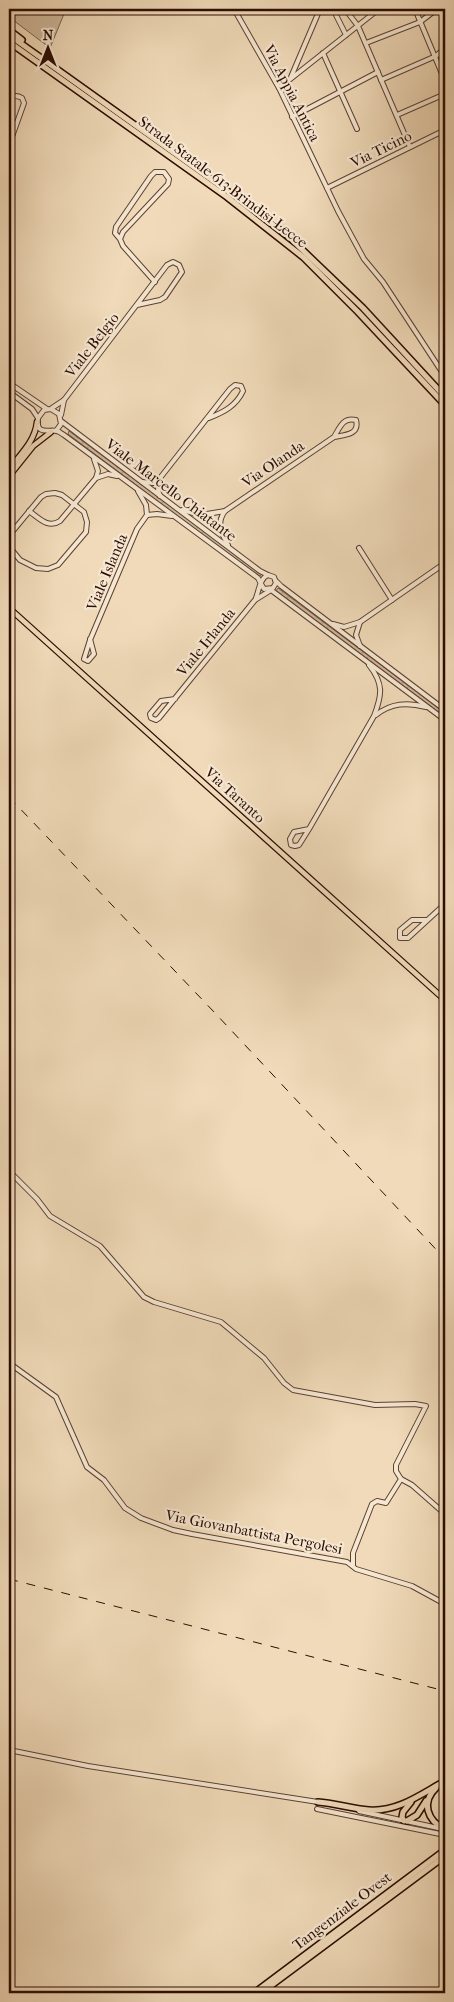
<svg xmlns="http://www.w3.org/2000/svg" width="454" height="2002" viewBox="0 0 454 2002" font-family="'IM FELL French Canon',serif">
	<defs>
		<pattern id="grass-dots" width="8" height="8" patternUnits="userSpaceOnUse" patternTransform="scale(1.25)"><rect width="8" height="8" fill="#cfb79a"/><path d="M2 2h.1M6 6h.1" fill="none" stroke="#b29c83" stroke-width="1.8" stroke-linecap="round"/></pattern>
	</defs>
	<rect width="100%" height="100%" fill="#f0dab9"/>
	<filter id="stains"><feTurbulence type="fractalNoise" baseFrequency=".004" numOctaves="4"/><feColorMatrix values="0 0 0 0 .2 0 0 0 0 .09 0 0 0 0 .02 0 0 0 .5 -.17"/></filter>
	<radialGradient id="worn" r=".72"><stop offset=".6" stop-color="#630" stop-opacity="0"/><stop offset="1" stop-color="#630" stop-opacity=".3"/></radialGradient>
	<g fill="url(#grass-dots)" stroke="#7e624e">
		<polygon points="69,431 262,574 259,577 68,434"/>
		<polygon points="278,588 445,713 445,717 276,591"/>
	</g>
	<polygon fill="#cfb79a" stroke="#7e624e" points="9,9 66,9 50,48 9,17"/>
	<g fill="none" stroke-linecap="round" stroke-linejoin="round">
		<g stroke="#5d4030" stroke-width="6">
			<g id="minor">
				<polyline points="234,9 279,88 338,211 364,259 383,282 442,372 445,374"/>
				<polyline points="333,9 346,35"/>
				<polyline points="345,9 358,26 410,147"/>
				<polyline points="415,9 445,81"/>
				<polyline points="366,43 420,22 437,9"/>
				<polyline points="323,53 357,129"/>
				<polyline points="291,77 320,9"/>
				<polyline points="381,80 436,56 445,48"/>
				<polyline points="279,88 379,9"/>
				<path d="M9,100C13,95 17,95 22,98L24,103L9,145"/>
				<polyline points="397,115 445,94"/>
				<polyline points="292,117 378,72"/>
				<polyline points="327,188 445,130"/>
				<polyline points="120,239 115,233 116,227 151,176 155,172 164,172 169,179 168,184 123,232 120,239 123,246 155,282"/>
				<polyline points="9,383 47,409"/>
				<polyline points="9,392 32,409 38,418"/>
				<polyline points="52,408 64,400 167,265 173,262 179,265 182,272 165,297 160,300 137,305"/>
				<polyline points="61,415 64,400"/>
				<polyline points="61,421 260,571 268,575"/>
				<path d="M56,431L61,424L59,414L51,409L44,410L38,418C36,436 48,429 57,431C60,432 62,434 64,435L258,578C260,582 262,586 264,589L273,588L276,583L274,577L268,575C260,578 259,590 256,598"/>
				<polyline points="94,459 98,471 96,478"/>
				<polyline points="160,478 158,490 160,496"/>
				<path d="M142,482L153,483L160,478L230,389L235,385L241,386L243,391C236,406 224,412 209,418"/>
				<polygon points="55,493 62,495 84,512 87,522 86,532 58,565 48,569 36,568 20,560 11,549 10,537 12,532 41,497 46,494"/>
				<path d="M182,510L201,515L225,511L334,437C344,435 360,435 356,420C343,417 340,427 334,437"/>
				<path d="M29,511C39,518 48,529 60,521L96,478L108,474L117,476"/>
				<path d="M225,511C216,523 221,533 228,545"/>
				<polyline points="147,515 157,514 172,516"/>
				<polyline points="359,548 392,600"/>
				<polyline points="276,581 281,586 445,710"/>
				<polyline points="333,624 344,627 360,622 445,563"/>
				<polyline points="90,639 94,654 88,661 84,659 90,640 137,529 147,515 146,505 138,491"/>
				<polyline points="360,646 356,635 360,622"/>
				<polyline points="175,699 161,701 150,714 151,718 156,720 159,718 255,600 271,590 445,720"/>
				<path d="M376,715C391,703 407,702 426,707"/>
				<path d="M309,829L294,832L290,839L291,845L295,846L299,845L309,829L374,716C382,695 384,684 369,665"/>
				<polyline points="427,920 412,920 400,930 400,938 408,938 445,904"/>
				<polyline points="9,1171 37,1199 50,1216 100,1246 144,1297 154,1302 221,1322 264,1358 284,1383 293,1390 375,1405 415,1404 426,1406 396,1465 396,1471 401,1479 386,1503 377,1501 372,1504 353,1553 353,1566"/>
				<polyline points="9,1363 56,1397 87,1467 104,1480 125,1508 141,1518 173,1530 192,1534 347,1562 356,1569 412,1586 445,1604"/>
				<polyline points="401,1479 412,1485 445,1514"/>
				<polyline points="9,1750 88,1766 318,1802"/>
				<polyline points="317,1809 445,1835"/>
				<polyline points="359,1811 443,1829"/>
			</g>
		</g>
		<g stroke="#2c0c02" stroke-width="7">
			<g id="major">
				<path d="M9,469C21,454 35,441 37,422"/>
				<polyline points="9,476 33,446 51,432"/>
				<polyline points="9,608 445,1000"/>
			</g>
		</g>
		<g stroke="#2c0c02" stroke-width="8">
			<g id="highway">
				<polyline points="9,30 22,40"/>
				<polyline points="9,35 233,195 289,237 363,308 445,397"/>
				<polyline points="9,42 227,197 303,257 358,312 445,405"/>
				<path d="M436,1788C421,1802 427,1821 445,1829"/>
				<path d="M318,1802C335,1803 352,1809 369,1810C398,1812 421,1794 445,1781"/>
				<polyline points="404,1821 402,1817 403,1812 411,1802"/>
				<polyline points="407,1821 417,1815 426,1801"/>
				<polyline points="254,1993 445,1850"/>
				<polyline points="261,1993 445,1856"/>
			</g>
		</g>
		<use href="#minor" stroke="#f5e7d2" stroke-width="4"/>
		<use href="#major" stroke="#f0dab9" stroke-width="4.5"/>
		<use href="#highway" stroke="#f0dab9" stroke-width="5"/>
		<g stroke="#2c0c02" stroke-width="1" stroke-dasharray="9 9" stroke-linecap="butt">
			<polyline points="9,797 215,1013 445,1259"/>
			<polyline points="9,1579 445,1691"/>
		</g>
	</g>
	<g text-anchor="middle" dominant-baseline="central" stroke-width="4.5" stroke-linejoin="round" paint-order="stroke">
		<g font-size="15" fill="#2c0c02" stroke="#f5e7d2">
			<text transform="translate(292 93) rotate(63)">Via Appia Antica</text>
			<text transform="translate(381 149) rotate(-26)">Via Ticino</text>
			<text transform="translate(223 182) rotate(37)">Strada Statale 613 Brindisi-Lecce</text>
			<text transform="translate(92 345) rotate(-52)">Viale Belgio</text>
			<text transform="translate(273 464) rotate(-34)">Via Olanda</text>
			<text transform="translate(171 490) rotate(37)">Viale Marcello Chiatante</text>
			<text transform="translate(107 572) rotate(-67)">Viale Islanda</text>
			<text transform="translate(206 642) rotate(-51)">Viale Irlanda</text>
			<text transform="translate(235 795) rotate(42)">Via Taranto</text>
			<text transform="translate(254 1532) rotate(11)">Via Giovanbattista Pergolesi</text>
			<text transform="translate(342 1911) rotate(-37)">Tangenziale Ovest</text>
		</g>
	</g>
	<rect width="454" height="2002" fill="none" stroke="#f0dab9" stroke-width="30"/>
	<rect x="10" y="10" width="434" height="1982" fill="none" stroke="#2c0c02" stroke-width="2.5"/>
	<rect x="15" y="15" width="424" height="1972" fill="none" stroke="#2c0c02"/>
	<g transform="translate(48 48)" stroke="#f5e7d2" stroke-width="4" paint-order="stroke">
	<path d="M0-4L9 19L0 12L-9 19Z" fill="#2c0c02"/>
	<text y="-8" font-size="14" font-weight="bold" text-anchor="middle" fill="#2c0c02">N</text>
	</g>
	<rect width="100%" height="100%" filter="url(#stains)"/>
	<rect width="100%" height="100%" fill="url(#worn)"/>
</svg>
